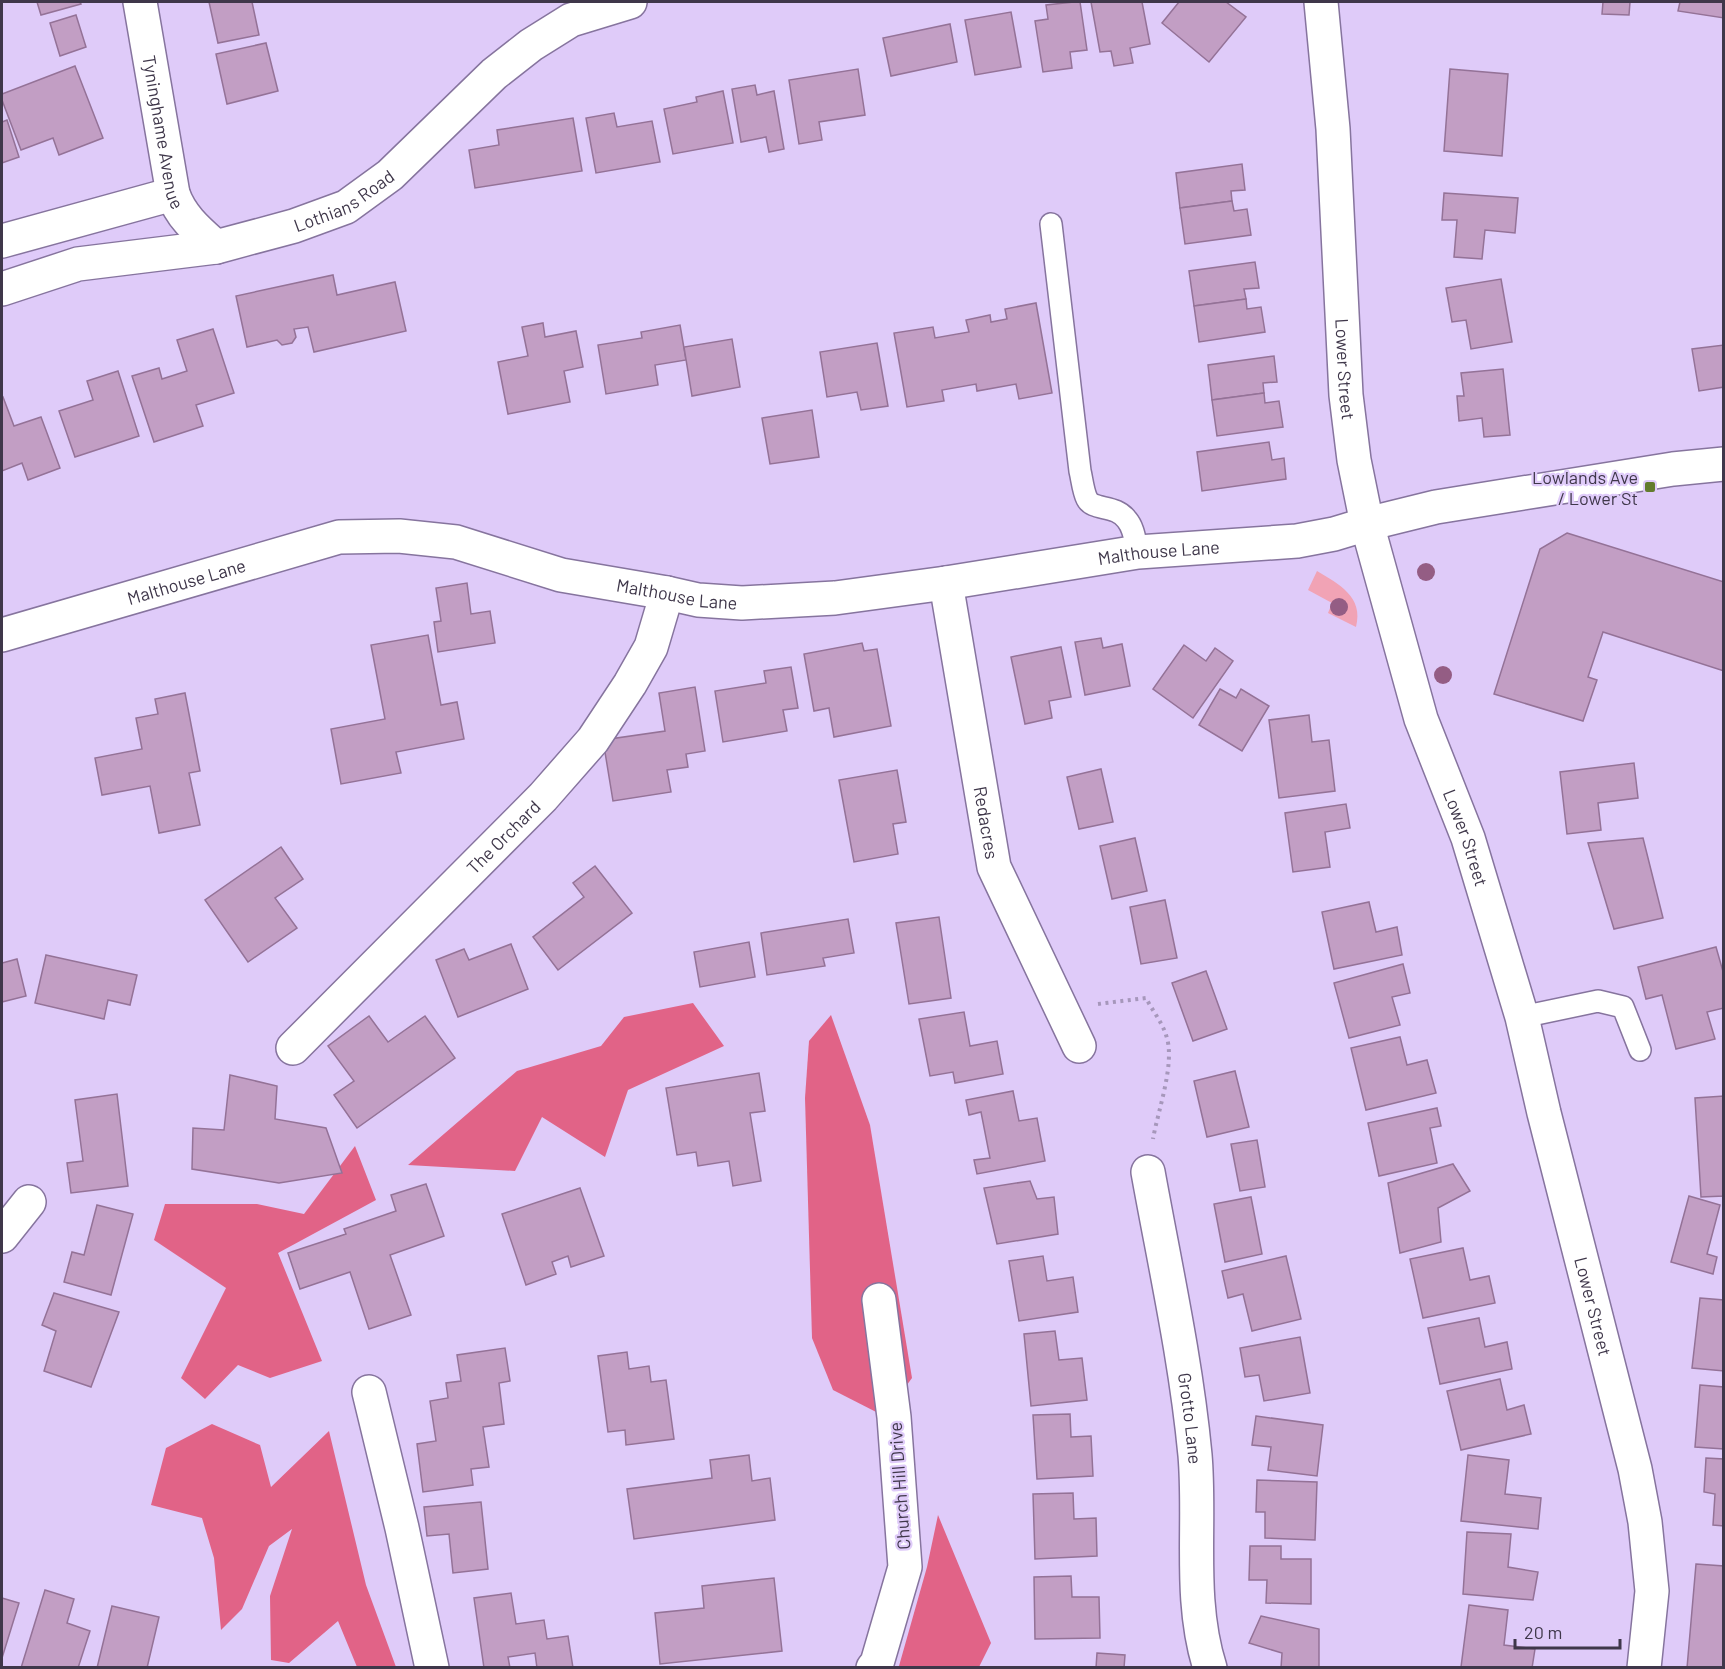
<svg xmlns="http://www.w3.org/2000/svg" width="1725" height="1669" viewBox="0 0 1725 1669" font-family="Barlow,sans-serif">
	<rect width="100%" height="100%" fill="#dfcbf9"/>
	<path fill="#f1a3b5" d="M1317,571C1339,584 1364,597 1356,627L1328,613L1332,603L1308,590Z"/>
	<g fill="#e16387">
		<polygon points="693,1003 724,1046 628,1090 605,1157 542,1117 515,1171 408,1165 517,1071 601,1046 624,1017"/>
		<polygon points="831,1015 870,1125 912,1378 884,1416 833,1390 812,1338 805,1098 809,1041"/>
		<polygon points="355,1146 376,1200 278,1253 322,1361 270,1378 238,1365 205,1399 181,1378 226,1288 154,1240 165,1204 257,1204 304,1214"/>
		<polygon points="212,1424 260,1445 271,1487 329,1431 366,1585 396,1667 357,1667 338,1621 289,1663 271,1660 270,1596 292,1529 269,1546 242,1609 221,1630 214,1558 202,1518 151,1505 166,1448"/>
		<polygon points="938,1515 991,1643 979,1667 897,1667 899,1666 927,1567"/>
	</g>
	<g fill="#c29ec4" stroke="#947297" stroke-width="1.5">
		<polygon points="37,2 80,2 81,4 41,15"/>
		<polygon points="209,2 252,2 259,35 218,43"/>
		<polygon points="1074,2 1080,2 1087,50 1070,52 1072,68 1043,72 1035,21 1048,19 1046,5"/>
		<polygon points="1091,2 1142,2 1150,44 1130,48 1133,63 1114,66 1111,51 1100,52"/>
		<polygon points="1179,2 1226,2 1246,17 1209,62 1162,23"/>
		<polygon points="1603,2 1630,2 1629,15 1602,14"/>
		<polygon points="1680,2 1724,2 1724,18 1678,11"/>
		<polygon points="1011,12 1021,67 975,75 965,20"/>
		<polygon points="76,15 86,47 60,56 50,23"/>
		<polygon points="950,24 957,62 891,76 883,38"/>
		<polygon points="266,43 278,91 227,104 216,54"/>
		<polygon points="75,66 103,138 59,155 53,138 21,150 2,100 2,94"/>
		<polygon points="858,69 865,115 819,122 822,140 799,144 789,80"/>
		<polygon points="1450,69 1508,74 1502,156 1444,151"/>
		<polygon points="755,85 757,95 774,91 784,149 769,152 766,137 741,142 732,89"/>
		<polygon points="723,91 733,143 673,154 664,109 697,102 696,97"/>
		<polygon points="614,113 617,127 652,121 660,162 596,173 586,118"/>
		<polygon points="573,118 582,171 475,188 469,150 499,145 497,130"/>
		<polygon points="7,120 19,157 2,163 2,122"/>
		<polygon points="1242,164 1245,190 1231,191 1232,201 1180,208 1176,173"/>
		<polygon points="1444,193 1518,198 1515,233 1485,230 1482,259 1454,257 1457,220 1442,220"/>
		<polygon points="1232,201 1234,211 1247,209 1251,235 1185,244 1180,208"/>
		<polygon points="1255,262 1259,288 1244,289 1246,299 1194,306 1189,271"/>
		<polygon points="333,275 337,295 395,282 406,331 314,352 308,327 294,329 296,337 292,343 282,345 277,340 247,347 236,296"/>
		<polygon points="1501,279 1512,342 1471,349 1466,320 1452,322 1446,288"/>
		<polygon points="1246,299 1247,309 1261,307 1265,332 1199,342 1194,306"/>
		<polygon points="1036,303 1052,393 1019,399 1016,384 977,391 976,384 942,390 944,401 907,407 894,333 933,327 935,338 969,332 966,320 990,315 991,322 1007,319 1005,309"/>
		<polygon points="543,323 545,337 576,331 583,367 564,371 570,402 508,414 498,362 528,356 522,327"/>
		<polygon points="680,325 686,360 655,365 658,385 606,394 598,345 642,338 641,332"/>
		<polygon points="213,329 234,393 196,405 203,426 154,442 132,376 159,368 162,379 187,371 177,340"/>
		<polygon points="732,339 740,387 692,396 684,347"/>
		<polygon points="877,343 888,406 861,410 857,392 827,397 820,352"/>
		<polygon points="1724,345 1724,387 1699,391 1692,349"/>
		<polygon points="1274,356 1277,382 1263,383 1264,393 1212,400 1208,365"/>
		<polygon points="1503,369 1510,435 1484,437 1482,418 1459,421 1457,396 1464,396 1461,373"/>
		<polygon points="118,371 139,436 75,457 59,411 93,400 87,381"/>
		<polygon points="1264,393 1265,403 1279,401 1283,427 1217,436 1212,400"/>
		<polygon points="3,397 14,426 41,417 60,468 28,480 22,463 2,471 2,398"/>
		<polygon points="812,410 819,457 770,464 762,418"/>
		<polygon points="1269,442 1272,460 1284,458 1286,479 1202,491 1197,452"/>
		<polygon points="1567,533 1724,582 1724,671 1603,632 1588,677 1597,680 1583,721 1494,694 1540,549"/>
		<polygon points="467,583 471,614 490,611 495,643 438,652 434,622 441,621 436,588"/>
		<polygon points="428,635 441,705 457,702 464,739 396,752 401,773 341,784 331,729 385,719 371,645"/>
		<polygon points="1101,638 1103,648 1122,644 1130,686 1085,695 1075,642"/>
		<polygon points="862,643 864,651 877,649 891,726 834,737 829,708 814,711 804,654"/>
		<polygon points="1184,645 1206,661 1215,648 1233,661 1193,718 1153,689"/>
		<polygon points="1061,647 1071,697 1049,701 1052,718 1025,724 1011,657"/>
		<polygon points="791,667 798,708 783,710 787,731 723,742 715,691 766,683 764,671"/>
		<polygon points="695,687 705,751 686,754 688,767 667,770 671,792 613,801 603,740 665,731 659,693"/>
		<polygon points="1220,689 1236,698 1241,689 1269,706 1242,751 1199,725"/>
		<polygon points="185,693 200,771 189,773 200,825 159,833 150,786 102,795 95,758 142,749 136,718 158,714 155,699"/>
		<polygon points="1309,715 1312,742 1329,740 1335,791 1279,798 1269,720"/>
		<polygon points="1634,763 1638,798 1598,803 1601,830 1567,834 1560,772"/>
		<polygon points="1101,769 1113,822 1079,829 1067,777"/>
		<polygon points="897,770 906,822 893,824 898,854 854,862 839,780"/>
		<polygon points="1346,804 1350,828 1325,832 1330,867 1293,872 1285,813"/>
		<polygon points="1135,838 1147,891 1112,899 1100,846"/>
		<polygon points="1643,838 1663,918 1614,929 1588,843"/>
		<polygon points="281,847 303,879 275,898 297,928 248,962 205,900"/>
		<polygon points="595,866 632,913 558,970 533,937 584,897 573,883"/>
		<polygon points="1165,900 1177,958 1141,964 1130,907"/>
		<polygon points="1369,902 1376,932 1397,927 1402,955 1334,969 1322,912"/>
		<polygon points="939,917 951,998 909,1004 896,923"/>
		<polygon points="848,919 854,953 823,958 825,966 767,975 761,933"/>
		<polygon points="749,942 755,977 700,987 694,952"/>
		<polygon points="511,944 528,989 458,1017 436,960 464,949 469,960"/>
		<polygon points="1716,947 1724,975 1724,1008 1707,1012 1715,1039 1676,1049 1662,995 1646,999 1638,967"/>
		<polygon points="46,955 137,975 130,1005 108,1000 104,1019 35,1003"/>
		<polygon points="17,959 26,996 2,1002 2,963"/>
		<polygon points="1403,964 1410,993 1392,997 1400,1025 1349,1038 1334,983"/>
		<polygon points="1206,971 1227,1029 1193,1041 1172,983"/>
		<polygon points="964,1012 970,1046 997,1041 1003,1074 955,1083 953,1072 930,1076 919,1019"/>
		<polygon points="369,1016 388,1042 425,1016 455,1058 357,1128 334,1095 354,1081 328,1046"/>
		<polygon points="1400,1037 1407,1065 1427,1060 1436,1093 1366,1110 1351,1048"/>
		<polygon points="1235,1071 1249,1127 1207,1137 1194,1081"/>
		<polygon points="759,1073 765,1111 750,1113 761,1181 733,1186 729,1161 698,1166 696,1152 677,1155 666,1088"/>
		<polygon points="230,1075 277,1086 275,1119 326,1128 342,1173 279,1183 192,1169 193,1128 224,1130"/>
		<polygon points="1013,1091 1019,1121 1037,1118 1045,1161 977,1174 974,1160 990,1158 981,1112 969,1115 966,1100"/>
		<polygon points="117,1094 128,1186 71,1193 67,1163 83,1161 75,1100"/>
		<polygon points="1724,1096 1724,1196 1701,1197 1695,1098"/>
		<polygon points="1437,1108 1441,1126 1430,1128 1437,1163 1379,1176 1368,1123"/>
		<polygon points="1257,1140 1265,1187 1240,1191 1231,1144"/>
		<polygon points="1453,1164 1470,1191 1438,1208 1441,1242 1400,1253 1388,1183"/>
		<polygon points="1030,1181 1037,1199 1054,1197 1058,1234 997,1244 984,1188"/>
		<polygon points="426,1184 444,1236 390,1255 411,1315 369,1329 350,1272 300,1289 288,1253 346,1234 344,1229 396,1211 391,1195"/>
		<polygon points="580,1188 604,1256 571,1267 568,1256 552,1262 556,1274 526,1285 502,1214"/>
		<polygon points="1689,1196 1720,1205 1707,1254 1717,1257 1713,1274 1671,1262"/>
		<polygon points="1251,1197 1262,1254 1225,1262 1214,1204"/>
		<polygon points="97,1205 133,1214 111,1295 64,1282 72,1252 84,1255"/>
		<polygon points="1463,1248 1470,1280 1489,1276 1495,1303 1423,1318 1410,1259"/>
		<polygon points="1043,1256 1047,1281 1073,1277 1078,1312 1019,1321 1009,1261"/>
		<polygon points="1286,1256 1301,1319 1252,1331 1243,1294 1228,1298 1222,1271"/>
		<polygon points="54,1293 119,1312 91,1387 44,1371 56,1331 42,1325"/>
		<polygon points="1700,1298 1724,1300 1724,1371 1692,1368"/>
		<polygon points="1479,1318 1485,1347 1507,1342 1512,1369 1440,1384 1428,1328"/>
		<polygon points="1055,1331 1059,1360 1082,1358 1087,1400 1031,1406 1024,1334"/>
		<polygon points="1300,1337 1310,1393 1264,1401 1259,1375 1245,1377 1240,1348"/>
		<polygon points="505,1348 510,1381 499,1383 504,1424 483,1427 489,1467 471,1469 473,1485 423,1492 417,1444 436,1441 430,1401 448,1398 446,1383 461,1381 457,1355"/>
		<polygon points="627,1352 629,1369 649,1366 651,1382 666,1380 674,1439 626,1445 625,1430 608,1432 598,1356"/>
		<polygon points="1500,1379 1507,1410 1524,1405 1531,1434 1461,1450 1447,1391"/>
		<polygon points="1700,1385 1724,1387 1724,1449 1695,1447"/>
		<polygon points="1070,1414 1071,1437 1091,1436 1093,1476 1037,1479 1033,1415"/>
		<polygon points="1256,1416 1323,1425 1317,1476 1268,1470 1271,1447 1252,1445"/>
		<polygon points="749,1455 752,1481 770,1478 775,1520 634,1539 627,1489 712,1478 710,1460"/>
		<polygon points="1468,1455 1509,1460 1505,1494 1541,1498 1538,1529 1461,1521"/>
		<polygon points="1706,1458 1724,1459 1724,1526 1713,1525 1715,1494 1704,1492"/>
		<polygon points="1257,1480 1317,1482 1315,1540 1265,1538 1265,1512 1256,1512"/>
		<polygon points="1073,1493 1074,1519 1096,1518 1097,1556 1035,1559 1033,1494"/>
		<polygon points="481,1502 488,1569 453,1573 449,1534 427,1536 424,1507"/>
		<polygon points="1467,1532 1511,1534 1508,1567 1538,1572 1533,1600 1463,1594"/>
		<polygon points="1250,1546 1281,1546 1281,1559 1311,1559 1311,1604 1266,1603 1267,1580 1249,1580"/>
		<polygon points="1696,1564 1724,1566 1724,1668 1687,1668"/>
		<polygon points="1071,1576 1072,1597 1099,1597 1100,1638 1035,1639 1034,1577"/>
		<polygon points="774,1578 782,1651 660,1664 655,1613 704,1608 702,1586"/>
		<polygon points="45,1590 74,1599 67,1623 90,1631 78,1668 21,1668"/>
		<polygon points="511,1593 516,1624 544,1620 547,1639 568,1636 573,1668 537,1668 535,1653 508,1657 510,1668 484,1668 474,1598"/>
		<polygon points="2,1598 19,1603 2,1658"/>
		<polygon points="1469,1605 1508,1610 1504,1645 1535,1649 1532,1668 1461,1667"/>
		<polygon points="112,1606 159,1617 147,1668 97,1668"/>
		<polygon points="1261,1616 1319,1629 1319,1668 1281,1668 1282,1653 1249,1643"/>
		<polygon points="1097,1653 1125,1655 1124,1668 1096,1668"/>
	</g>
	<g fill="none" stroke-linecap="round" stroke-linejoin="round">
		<g stroke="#86749e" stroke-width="24">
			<g id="lane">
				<path d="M1051,224L1080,471C1082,479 1083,491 1087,499C1093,511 1116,504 1127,520C1134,528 1135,541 1138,552"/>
				<polyline points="1522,1017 1598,1001 1623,1007 1640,1050"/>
			</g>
		</g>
		<g stroke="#86749e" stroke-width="36">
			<g id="street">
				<path id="s1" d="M140,2L173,194C181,217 198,231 216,247"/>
				<polyline points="2,241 173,194"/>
				<path id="s2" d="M2,289L78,264L216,247L294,226L346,207L390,175L494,74L531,45L571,20L630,2"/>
				<path id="s3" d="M946,583L994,867L1079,1046"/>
				<path id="s4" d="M2,635L339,537L399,536L456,542L561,575L667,593L698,600L742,603L835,598L946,583L1138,552L1297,541L1334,534L1367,524"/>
				<path id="s5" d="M293,1048L543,797L593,740L630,684L651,647L667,593"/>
				<path id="s6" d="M1148,1172C1165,1266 1186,1360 1195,1455C1201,1525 1188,1599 1210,1668"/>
				<polyline points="2,1236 29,1202"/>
				<polyline points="369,1392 402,1528 432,1668"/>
				<polyline points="873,1668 877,1663 905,1567 894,1417 879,1300"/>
			</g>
		</g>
		<g stroke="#86749e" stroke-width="36">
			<g id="secondary">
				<path id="s7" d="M1321,2L1333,129L1346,395L1354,460L1367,524L1421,719L1468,838L1522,1017L1544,1113L1635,1469L1645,1522L1652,1591L1644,1668"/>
				<polyline points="1367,524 1436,507 1673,469 1724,464"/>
			</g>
		</g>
		<path stroke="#a697bb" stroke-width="4" stroke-dasharray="3 4.5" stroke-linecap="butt" d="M1098,1004L1146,998C1152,1010 1162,1022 1166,1035C1176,1062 1158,1110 1153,1139"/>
		<use href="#lane" stroke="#fff" stroke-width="21"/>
		<use href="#street" stroke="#fff" stroke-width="33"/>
		<use href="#secondary" stroke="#fff" stroke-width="33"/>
	</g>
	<g fill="#945d84">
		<circle cx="1426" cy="572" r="9"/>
		<circle cx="1339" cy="607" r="9"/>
		<circle cx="1443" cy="675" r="9"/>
	</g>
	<rect fill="#637c2e" stroke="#dfcbf9" stroke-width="2" x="1644" y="481" width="12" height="12" rx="3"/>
	<g text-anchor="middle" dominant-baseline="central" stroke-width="4.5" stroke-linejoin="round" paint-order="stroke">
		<g font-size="18" fill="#3f374a" stroke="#dfcbf9">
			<text stroke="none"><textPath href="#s1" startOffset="132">Tyninghame Avenue</textPath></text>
			<text stroke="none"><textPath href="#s2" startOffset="356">Lothians Road</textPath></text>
			<text stroke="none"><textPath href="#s7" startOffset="368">Lower Street</textPath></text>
			<text stroke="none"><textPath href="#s4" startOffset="1182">Malthouse Lane</textPath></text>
			<text stroke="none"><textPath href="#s4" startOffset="192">Malthouse Lane</textPath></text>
			<text stroke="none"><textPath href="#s4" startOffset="696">Malthouse Lane</textPath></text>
			<text stroke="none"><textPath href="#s3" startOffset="243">Redacres</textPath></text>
			<text stroke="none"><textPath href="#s5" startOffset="298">The Orchard</textPath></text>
			<text stroke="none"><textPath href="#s7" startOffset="854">Lower Street</textPath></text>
			<text stroke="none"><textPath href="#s7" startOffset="1340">Lower Street</textPath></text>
			<text stroke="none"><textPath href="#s6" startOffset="250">Grotto Lane</textPath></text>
			<text transform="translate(899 1486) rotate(-94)">Church Hill Drive</text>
		</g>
		<g font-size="18" fill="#3f374a" stroke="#dfcbf9" text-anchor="end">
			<text x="1638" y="477">Lowlands Ave<tspan x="1638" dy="21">/ Lower St</tspan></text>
		</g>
	</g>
	<rect width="1725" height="1669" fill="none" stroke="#3f374a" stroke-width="6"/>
	<path d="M1515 1639v9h105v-9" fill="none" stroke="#3f374a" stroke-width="3"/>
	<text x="1524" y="1639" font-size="18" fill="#3f374a" stroke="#dfcbf9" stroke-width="4.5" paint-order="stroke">20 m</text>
</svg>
